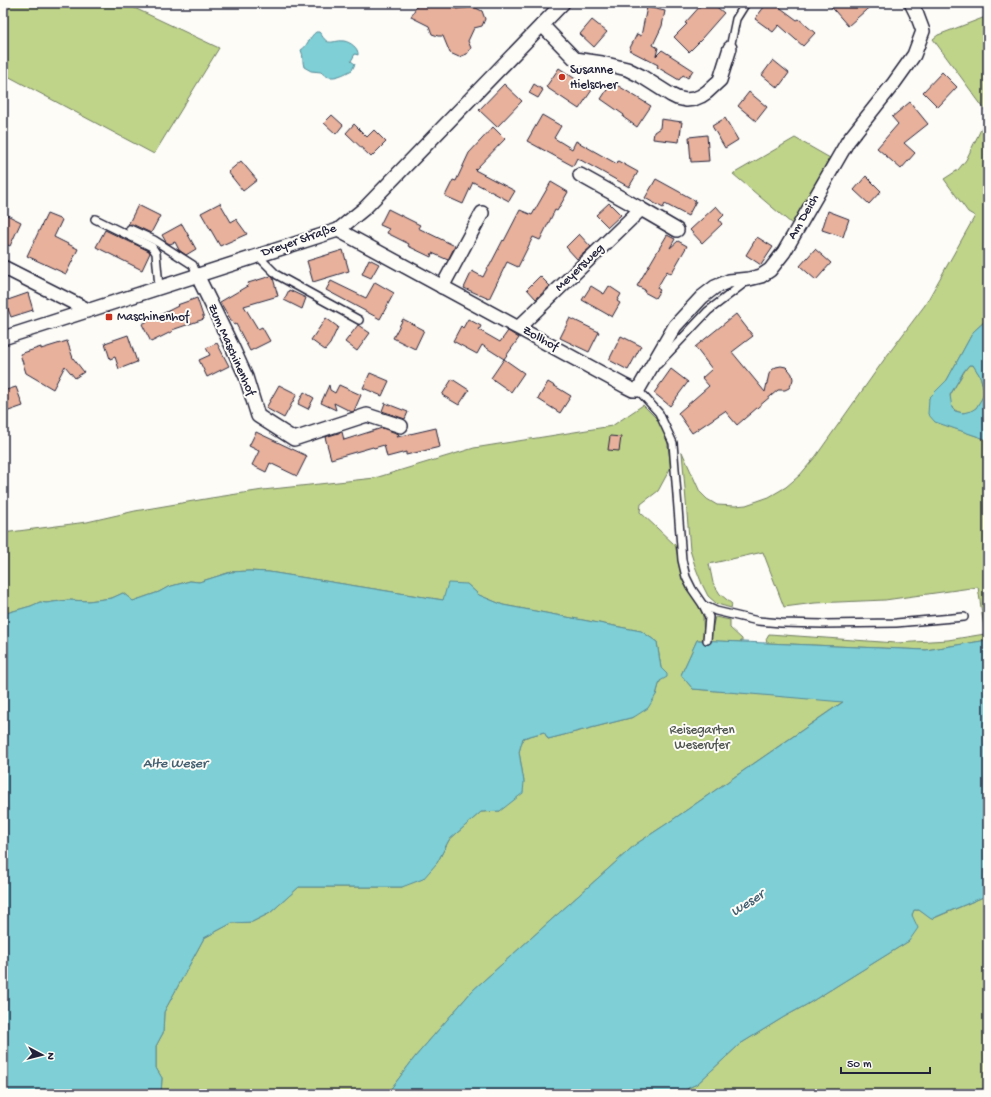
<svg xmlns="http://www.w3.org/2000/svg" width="991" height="1097" viewBox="0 0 991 1097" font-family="'Gochi Hand',sans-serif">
	<rect width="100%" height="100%" fill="#fdfcf7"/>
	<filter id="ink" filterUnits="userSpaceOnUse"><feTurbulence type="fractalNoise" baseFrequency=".025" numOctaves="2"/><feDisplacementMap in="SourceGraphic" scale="8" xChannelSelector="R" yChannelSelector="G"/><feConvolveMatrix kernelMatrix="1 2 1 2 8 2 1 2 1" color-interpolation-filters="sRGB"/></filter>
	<g filter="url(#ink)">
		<g fill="#bfd489" stroke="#707b62">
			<polygon points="3,3 124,3 219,48 154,154 4,74 3,75"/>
			<polygon points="988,16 988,114 933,39 938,35"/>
			<polygon points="988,115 988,310 985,321 973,332 947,380 929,398 936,422 988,440 988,640 926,650 767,643 766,639 769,634 896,643 948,640 985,634 978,587 885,600 815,603 784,607 763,552 709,564 713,583 720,594 732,604 731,608 717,604 708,596 702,584 695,566 690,550 682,452 700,492 707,499 717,505 735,506 746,505 769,497 786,487 800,475 816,456 886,357 925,305 975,216 968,212 944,179 958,170 966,160"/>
			<polygon points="795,138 830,158 792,224 733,174"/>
			<path d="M969,365H973L980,376L985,393C982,398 980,405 975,409C964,417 948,412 950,396C951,393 966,368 969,365Z"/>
			<polygon points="643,405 660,422 667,439 671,467 658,491 641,504 640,512 675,545 682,573 701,607 703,617 704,640 697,640 681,675 693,689 844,701 665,825 636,844 472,991 415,1057 387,1094 161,1094 162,1078 156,1068 156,1046 163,1033 164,1012 204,938 232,923 252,922 270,913 299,887 402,887 437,863 449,840 481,812 500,811 524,782 519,752 523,738 544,732 548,739 634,717 656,695 660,681 667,674 661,668 657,642 641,631 503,605 479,595 467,584 443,600 269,572 248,571 231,572 199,582 190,581 168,587 159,592 133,601 123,593 112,598 88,601 68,600 46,603 40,602 31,606 3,614 3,533 87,522 135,511 211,498 263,490 375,478 474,448 612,426"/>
			<polygon points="715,617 730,620 730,628 742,639 742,642 711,641 711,632"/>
			<polygon points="988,895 988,1094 684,1094 688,1088 697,1084 740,1044 784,1017 806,1005 909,941 913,910 919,910 932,919"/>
		</g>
		<g fill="#7ed0d6" stroke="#598a98" fill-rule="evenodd">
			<path d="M316,32H319C322,35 324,40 328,42C333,43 338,40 344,41C350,42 359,48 358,55L355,54L351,61L355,64L352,70C342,75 330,82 321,72L311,71L304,67C302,62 304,56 301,50C307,47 309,37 316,32Z"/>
			<path d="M988,310V440L935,422L928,414L929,398L947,380L973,332L985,321ZM969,365H973L980,376L985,393L976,408L971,411L963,413L955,411L952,408L950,395L964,371Z"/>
			<polygon points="248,571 269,572 443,600 448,583 467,584 479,595 503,605 641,631 657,642 661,668 667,674 667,677 660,681 656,695 648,708 634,717 548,739 544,732 523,738 519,752 524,782 523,793 500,811 481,812 449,840 437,863 423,879 402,887 299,887 270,913 252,922 232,923 204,938 164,1012 163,1033 156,1046 156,1068 162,1078 161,1094 3,1094 3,614 31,606 40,602 46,603 68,600 88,601 112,598 123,593 133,601 159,592 168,587 190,581 199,582 231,572"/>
			<polygon points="697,640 926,650 988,640 988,895 931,919 919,910 914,910 912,915 918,928 909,941 806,1005 784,1017 740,1044 697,1084 688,1088 684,1094 387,1094 415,1057 472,991 636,844 665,825 843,702 693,689 681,675"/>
		</g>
		<g fill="#e7b19c" stroke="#22223b">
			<polygon points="418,3 450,3 453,5 456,9 474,7 482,11 485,19 482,26 474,28 468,41 471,48 467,54 459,57 450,53 443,36 438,36 432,34 429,26 411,17"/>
			<polygon points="703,3 712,3 724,13 702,38 703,38 689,52 674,37 687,24 685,23"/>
			<polygon points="767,3 774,3 797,20 799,19 815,33 803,46 779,25 773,32 755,19"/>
			<polygon points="828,3 874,3 848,26"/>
			<polygon points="647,7 665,11 662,26 653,45 658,48 656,56 662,50 693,70 688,78 683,75 679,80 657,67 658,65 629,50 637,34 641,36"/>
			<polygon points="592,20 607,32 594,47 580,34"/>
			<polygon points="773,60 789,73 778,88 762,75"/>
			<polygon points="559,68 592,90 579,109 546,87"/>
			<polygon points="942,72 957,87 938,107 923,92"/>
			<polygon points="612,82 651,106 637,127 623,117 624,115 601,99"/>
			<polygon points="504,84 522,101 497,127 479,110"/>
			<polygon points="534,84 543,90 538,98 529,93"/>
			<polygon points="749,92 767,107 756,121 738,106"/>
			<polygon points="910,102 928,124 904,143 915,153 901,169 877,148 898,124 892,117"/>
			<polygon points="332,115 343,125 336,134 324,123"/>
			<polygon points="542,115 561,126 554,138 572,149 576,141 617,164 618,161 638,172 629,187 577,158 573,166 527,141"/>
			<polygon points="725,118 738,140 725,148 712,126"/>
			<polygon points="661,119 682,122 679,142 653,139 654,132 660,128"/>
			<polygon points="354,124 367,137 374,130 386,142 371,157 346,133"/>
			<polygon points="493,127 505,139 475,170 515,191 509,201 473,182 463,204 445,196 453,180 456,181 469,153"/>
			<polygon points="707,135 709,161 691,162 689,137"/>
			<polygon points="241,161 257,180 243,191 228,172"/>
			<polygon points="866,176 881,191 869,204 854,190"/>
			<polygon points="656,179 696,201 688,216 665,204 663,208 645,198"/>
			<polygon points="551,182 568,192 557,211 555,210 540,240 533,237 518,267 507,262 489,299 464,288 472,271 483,277 488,267 489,267 503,240 504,241 520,210 532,215"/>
			<polygon points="220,203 231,222 236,219 247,234 220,246 201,213"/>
			<polygon points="609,203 621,215 608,227 596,215"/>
			<polygon points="138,205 160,216 151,233 132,224 128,225"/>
			<polygon points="716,206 724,215 719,220 722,224 702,243 690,230"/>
			<polygon points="388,209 420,225 418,228 455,246 448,260 432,253 431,257 408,246 409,244 387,233 389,229 380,225"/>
			<polygon points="828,211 849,219 843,237 822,230"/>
			<polygon points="3,213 21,222 10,246 3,243"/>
			<polygon points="47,214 62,220 54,237 78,249 66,274 27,256"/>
			<polygon points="182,224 196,249 186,255 179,250 175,242 170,244 166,242 162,235"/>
			<polygon points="105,230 149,251 150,253 142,270 96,247"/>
			<polygon points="579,234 591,247 577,259 566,247"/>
			<polygon points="667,235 675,239 670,248 678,241 687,246 671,274 667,271 657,288 660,290 655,298 644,292 645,290 637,286"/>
			<polygon points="757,237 773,247 761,265 746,255"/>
			<polygon points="815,249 831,263 816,280 800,266"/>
			<polygon points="343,250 349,271 313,282 307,261"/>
			<polygon points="369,259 379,264 371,278 362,274"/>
			<polygon points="271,276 273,278 278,296 244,306 258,329 262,327 270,341 250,351 236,324 234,325 220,302 249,285 248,283"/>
			<polygon points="540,276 550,286 536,299 527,289"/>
			<polygon points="331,281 366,298 375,282 394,293 380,319 326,290"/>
			<polygon points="591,286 604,294 609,286 621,294 617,301 620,303 612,317 582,300"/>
			<polygon points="289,290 306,298 302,309 284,300"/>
			<polygon points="28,293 33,310 11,317 5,301"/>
			<polygon points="197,298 204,319 172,330 173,331 151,342 142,324 178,306 177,305"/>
			<polygon points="736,314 753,336 732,352 765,392 769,374 772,370 776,367 781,366 786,367 789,370 792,374 793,379 792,383 789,388 785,390 778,390 737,425 725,411 692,433 678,413 709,386 702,378 712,369 695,347"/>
			<polygon points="326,318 338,327 330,344 325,350 311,340"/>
			<polygon points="570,318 599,332 589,352 560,338"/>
			<polygon points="403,319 424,330 415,349 393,338"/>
			<polygon points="468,319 481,326 479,330 500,342 508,331 519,338 504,359 482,345 477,354 453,341 461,326 463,328"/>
			<polygon points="358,325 370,333 357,351 345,342"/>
			<polygon points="128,335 137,362 119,369 115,357 110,359 105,343"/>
			<polygon points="621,336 641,346 628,370 609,360"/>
			<polygon points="67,341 73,358 84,372 75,378 65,366 53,389 26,373 20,354 41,347 41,349"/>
			<polygon points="217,343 229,366 207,377 199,360 210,355 206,348"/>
			<polygon points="504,359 524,373 511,392 491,378"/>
			<polygon points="671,369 688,382 670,406 654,393"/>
			<polygon points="370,373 389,381 382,396 363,388"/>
			<polygon points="452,379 469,390 459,405 442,395"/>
			<polygon points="548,382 571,396 560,413 538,399"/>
			<polygon points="279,385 297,394 284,418 266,408"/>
			<polygon points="329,385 330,390 335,393 339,385 361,395 354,411 352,412 334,403 336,410 321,403"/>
			<polygon points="16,387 23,406 3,413 3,391"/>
			<polygon points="304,392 314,398 308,409 298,404"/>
			<polygon points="385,403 408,412 405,419 382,411"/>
			<polygon points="382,428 399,434 397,437 436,428 440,447 406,455 406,452 387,457 384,445 374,448 373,447 331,459 325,437 342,432 344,440"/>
			<polygon points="256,432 307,456 297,476 270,463 266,472 252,465 259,451 249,446"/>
			<polygon points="610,436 621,437 619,451 608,450"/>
		</g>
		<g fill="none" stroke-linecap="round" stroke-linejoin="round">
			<g stroke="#22223b" stroke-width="10">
				<g id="service">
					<polyline points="730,48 736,19 746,3"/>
					<polyline points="95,219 152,247 156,253 159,287"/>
					<polyline points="130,229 154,240 193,265 197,275"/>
					<polyline points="257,255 277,275 359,320"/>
					<polyline points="658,364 708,311 747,281"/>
					<polyline points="638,390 659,413 673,443 682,560 686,577 692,589 703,605 716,611 758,621 781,623 823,624 896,623 964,617"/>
					<polyline points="703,605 709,617 707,640"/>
				</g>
			</g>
			<g stroke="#22223b" stroke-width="16">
				<g id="minor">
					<polyline points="542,25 575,59 602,63 627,69 641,76 671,95 677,98 686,100 694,99 701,96 707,92 720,80 730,48"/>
					<polyline points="580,175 641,209"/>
					<polyline points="338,230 625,386 633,390 638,390 675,326 702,297 715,287 729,281 749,279 761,276 770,270 784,252 848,141 894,83 914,55 923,31 917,15 911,3"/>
					<polyline points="3,267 88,310"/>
					<polyline points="197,275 231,344 246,377 258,416 294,439 367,415 401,426"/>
					<polyline points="442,287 482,213"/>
					<polyline points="519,327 641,209 677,230"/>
					<polyline points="3,338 338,230 365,208 563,3"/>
				</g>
			</g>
			<use href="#service" stroke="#fdfcf7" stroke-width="7"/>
			<use href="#minor" stroke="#fdfcf7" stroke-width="13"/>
		</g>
	</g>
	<g fill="#c8321e" stroke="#fdfcf7" stroke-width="1.5">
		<circle cx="562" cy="77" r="4"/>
		<rect x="105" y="313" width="8" height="8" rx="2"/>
	</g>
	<g text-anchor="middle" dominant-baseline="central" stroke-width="4" stroke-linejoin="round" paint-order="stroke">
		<g font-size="13" fill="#22223b" stroke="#fdfcf7" text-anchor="start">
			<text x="570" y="70">Susanne<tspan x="570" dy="15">Hielscher</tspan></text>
			<text x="117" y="317">Maschinenhof</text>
		</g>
		<g font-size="13" fill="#22223b" stroke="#fdfcf7">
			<text transform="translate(804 217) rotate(-60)">Am Deich</text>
			<text transform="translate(299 241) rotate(-19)">Dreyer Straße</text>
			<text transform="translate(580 268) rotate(-44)">Meyersweg</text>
			<text transform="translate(540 339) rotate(29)">Zollhof</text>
			<text transform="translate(231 350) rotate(66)">Zum Maschinenhof</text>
		</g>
		<g font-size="13" fill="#515752" stroke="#fdfcf7">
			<text x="702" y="730">Reisegarten<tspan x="702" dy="15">Weserufer</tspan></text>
		</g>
		<g font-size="14" font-style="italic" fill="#425f71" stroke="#fdfcf7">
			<text x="175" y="764">Alte Weser</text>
			<text transform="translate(748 904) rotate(-33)">Weser</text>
		</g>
	</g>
	<rect width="991" height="1097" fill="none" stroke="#fdfcf7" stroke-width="16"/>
	<rect x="8" y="8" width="975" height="1081" fill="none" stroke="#22223b" stroke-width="1.5" filter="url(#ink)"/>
	<g transform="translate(42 1055) rotate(97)" stroke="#fdfcf7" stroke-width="3" paint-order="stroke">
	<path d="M0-3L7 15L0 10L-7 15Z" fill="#22223b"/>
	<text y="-6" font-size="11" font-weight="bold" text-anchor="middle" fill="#22223b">N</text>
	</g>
	<path d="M841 1067v6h89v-6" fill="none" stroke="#22223b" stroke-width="2"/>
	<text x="847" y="1067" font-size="12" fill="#22223b" stroke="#fdfcf7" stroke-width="3" paint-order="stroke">50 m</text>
</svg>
